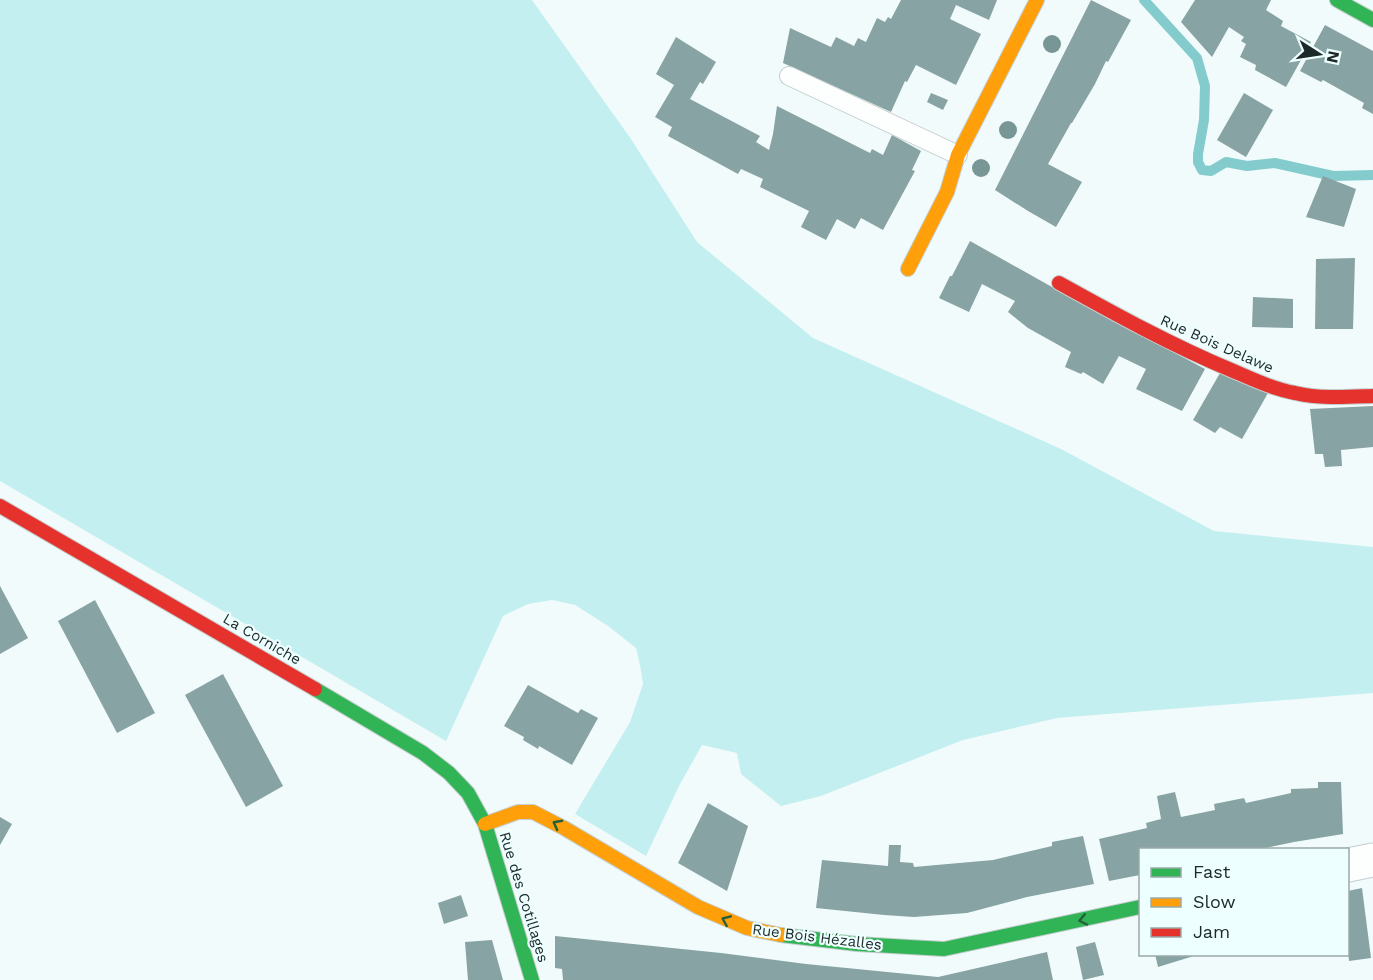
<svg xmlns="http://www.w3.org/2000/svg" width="1373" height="980" viewBox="0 0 1373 980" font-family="'Work Sans',sans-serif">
	<rect width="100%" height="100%" fill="#f2fbfb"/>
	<polygon fill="#c4eff0" points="0,0 532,0 631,139 697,242 813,338 1061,449 1214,531 1373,547 1373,693 1057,718 963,740 821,796 781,806 741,774 737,753 702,745 679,786 646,856 575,814 630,722 643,684 640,665 636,648 608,626 575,605 552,600 528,604 503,616 446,741 0,481"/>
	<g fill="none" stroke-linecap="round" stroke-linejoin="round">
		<polyline stroke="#83cbcd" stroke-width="10" points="1144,0 1197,58 1205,86 1204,120 1198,154 1198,162 1202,170 1211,171 1226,162 1247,166 1275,163 1333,176 1373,175"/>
	</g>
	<g fill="#87a3a3">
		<polygon points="901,0 997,0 989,20 956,5 950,19 981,34 956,85 916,65 907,82 905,81 891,112 783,63 790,28 831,47 836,37 854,46 858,38 866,42 877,18 885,22 888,17 891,19"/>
		<polygon points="1091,0 1131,20 1108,62 1106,61 1095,84 1072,123 1071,123 1048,164 1082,182 1056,227 1028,211 995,190"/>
		<polygon points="1195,0 1271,0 1266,10 1283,21 1281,26 1311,42 1286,87 1255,70 1256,65 1240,57 1246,44 1241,41 1244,37 1229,27 1212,57 1181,22"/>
		<polygon points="1325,25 1373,51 1373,114 1362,108 1364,103 1323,80 1321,82 1300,71"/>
		<polygon points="676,37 716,62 703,84 700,82 690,99 760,136 756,142 769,150 773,134 777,106 870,153 872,149 883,155 892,135 921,151 912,170 915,171 883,230 861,218 855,229 837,219 826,240 801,227 809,211 760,187 763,179 741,169 738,174 668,136 672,127 655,117 674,85 656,74"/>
		<polygon points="931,93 948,100 943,110 927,102"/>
		<polygon points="1244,93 1273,110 1246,157 1217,140"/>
		<polygon points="1323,176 1356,189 1344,227 1306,217"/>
		<polygon points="970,241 1052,287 1205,369 1182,411 1136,389 1146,369 1119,356 1103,384 1083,372 1081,374 1065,367 1071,352 1028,328 1008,312 1015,301 982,284 969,312 939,298 950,276 952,276"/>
		<polygon points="1355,258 1353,329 1315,329 1316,259"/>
		<polygon points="1253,297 1293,299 1293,328 1252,327"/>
		<polygon points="1220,373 1268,393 1242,439 1220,427 1215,433 1193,420"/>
		<polygon points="1373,406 1373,447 1341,450 1342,466 1325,467 1323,454 1315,454 1310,409"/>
		<polygon points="0,586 28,638 0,654"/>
		<polygon points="95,600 155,713 117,733 58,621"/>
		<polygon points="223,674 283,786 246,807 185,695"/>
		<polygon points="528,685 578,713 581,709 598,718 572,765 539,746 538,749 523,740 524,737 504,726"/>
		<polygon points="1318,782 1341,782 1343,834 1294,842 1260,849 1140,849 1140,875 1109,881 1099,839 1147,828 1146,823 1161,819 1157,796 1175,792 1181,817 1215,810 1214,804 1244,798 1246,803 1291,793 1291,789 1318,788"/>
		<polygon points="708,803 748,826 727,891 678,863"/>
		<polygon points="0,817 12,824 0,845"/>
		<polygon points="1083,836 1094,884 1027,897 967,913 914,917 884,915 816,908 822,860 888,866 889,845 901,845 900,862 913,863 914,867 993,860 1052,846 1052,842"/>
		<polygon points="1362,888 1371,958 1349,961 1348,950 1348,891"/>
		<polygon points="461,895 468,916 444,924 438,903"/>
		<polygon points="555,936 721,953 806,964 938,977 1047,952 1053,980 563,980 562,969 555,968"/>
		<polygon points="492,940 503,980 468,980 465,942"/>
		<polygon points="1095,942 1104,975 1083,980 1076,947"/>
		<polygon points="1155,954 1197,954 1197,955 1158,967"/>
	</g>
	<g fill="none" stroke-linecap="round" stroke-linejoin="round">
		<g stroke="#c5cece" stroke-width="20">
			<polyline id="lane" points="789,76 958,155"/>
		</g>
		<g stroke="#c5cece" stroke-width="35">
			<polyline id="street" points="1348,865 1373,860"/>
		</g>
		<g stroke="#c5cece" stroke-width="16">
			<g id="fast">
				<polyline points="1337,0 1373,20"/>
				<polyline points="315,689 423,753 449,773 468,793 485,824 532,980"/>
				<polyline points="781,935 857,944 944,949 1140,907"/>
			</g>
		</g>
		<g stroke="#c5cece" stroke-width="16">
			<g id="slow">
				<polyline points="908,269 947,192 958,155 1037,0"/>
				<polyline points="485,824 518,812 533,812 564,828 698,907 747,928 781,935"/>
			</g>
		</g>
		<g stroke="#c5cece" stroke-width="16">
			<g id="jam">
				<path d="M1059,283C1115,314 1171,345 1231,370C1252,379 1273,389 1295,393C1321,399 1347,397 1373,396"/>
				<polyline points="0,506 315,689"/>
			</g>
		</g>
		<use href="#lane" stroke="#fdfefe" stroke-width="18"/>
		<use href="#street" stroke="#fdfefe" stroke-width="33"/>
		<use href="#fast" stroke="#30b455" stroke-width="14"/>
		<use href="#slow" stroke="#ff9f0a" stroke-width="14"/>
		<use href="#jam" stroke="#e5322d" stroke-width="14"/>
	</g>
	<g fill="#789696">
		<circle cx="1052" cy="44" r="9"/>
		<circle cx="1008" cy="130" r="9"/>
		<circle cx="981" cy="168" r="9"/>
	</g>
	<defs><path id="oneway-chevron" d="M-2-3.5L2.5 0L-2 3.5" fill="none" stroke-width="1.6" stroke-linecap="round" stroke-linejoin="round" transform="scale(1.5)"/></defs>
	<g stroke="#25603a">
		<use href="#oneway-chevron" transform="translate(557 824) rotate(-152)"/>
		<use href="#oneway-chevron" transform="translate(726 920) rotate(-157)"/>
		<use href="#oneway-chevron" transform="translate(1083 920) rotate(168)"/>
	</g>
	<g text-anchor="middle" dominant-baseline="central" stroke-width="4.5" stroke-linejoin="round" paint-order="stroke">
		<g font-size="15" fill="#1d2828" stroke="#eff">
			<text transform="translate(1217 344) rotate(24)">Rue Bois Delawe</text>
			<text transform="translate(262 639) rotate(30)">La Corniche</text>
			<text transform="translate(524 897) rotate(73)">Rue des Cotillages</text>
			<text transform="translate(817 937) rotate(7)">Rue Bois Hézalles</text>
		</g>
	</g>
	<rect x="1139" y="848" width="210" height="108" fill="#eeffff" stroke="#9aa9a9" stroke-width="1.5"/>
	<rect x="1151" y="868" width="30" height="9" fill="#30b455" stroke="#9aa9a9" stroke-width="1.5"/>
	<text x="1193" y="878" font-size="18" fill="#1d2828">Fast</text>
	<rect x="1151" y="898" width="30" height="9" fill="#ff9f0a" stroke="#9aa9a9" stroke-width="1.5"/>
	<text x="1193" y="908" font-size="18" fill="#1d2828">Slow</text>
	<rect x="1151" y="928" width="30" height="9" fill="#e5322d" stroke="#9aa9a9" stroke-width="1.5"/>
	<text x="1193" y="938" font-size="18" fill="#1d2828">Jam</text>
	<g transform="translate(1319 54) rotate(102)" stroke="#eeffff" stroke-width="4.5" paint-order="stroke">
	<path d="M0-4.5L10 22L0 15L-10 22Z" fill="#1d2828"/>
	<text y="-9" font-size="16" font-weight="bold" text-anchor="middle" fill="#1d2828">N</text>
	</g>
</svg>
